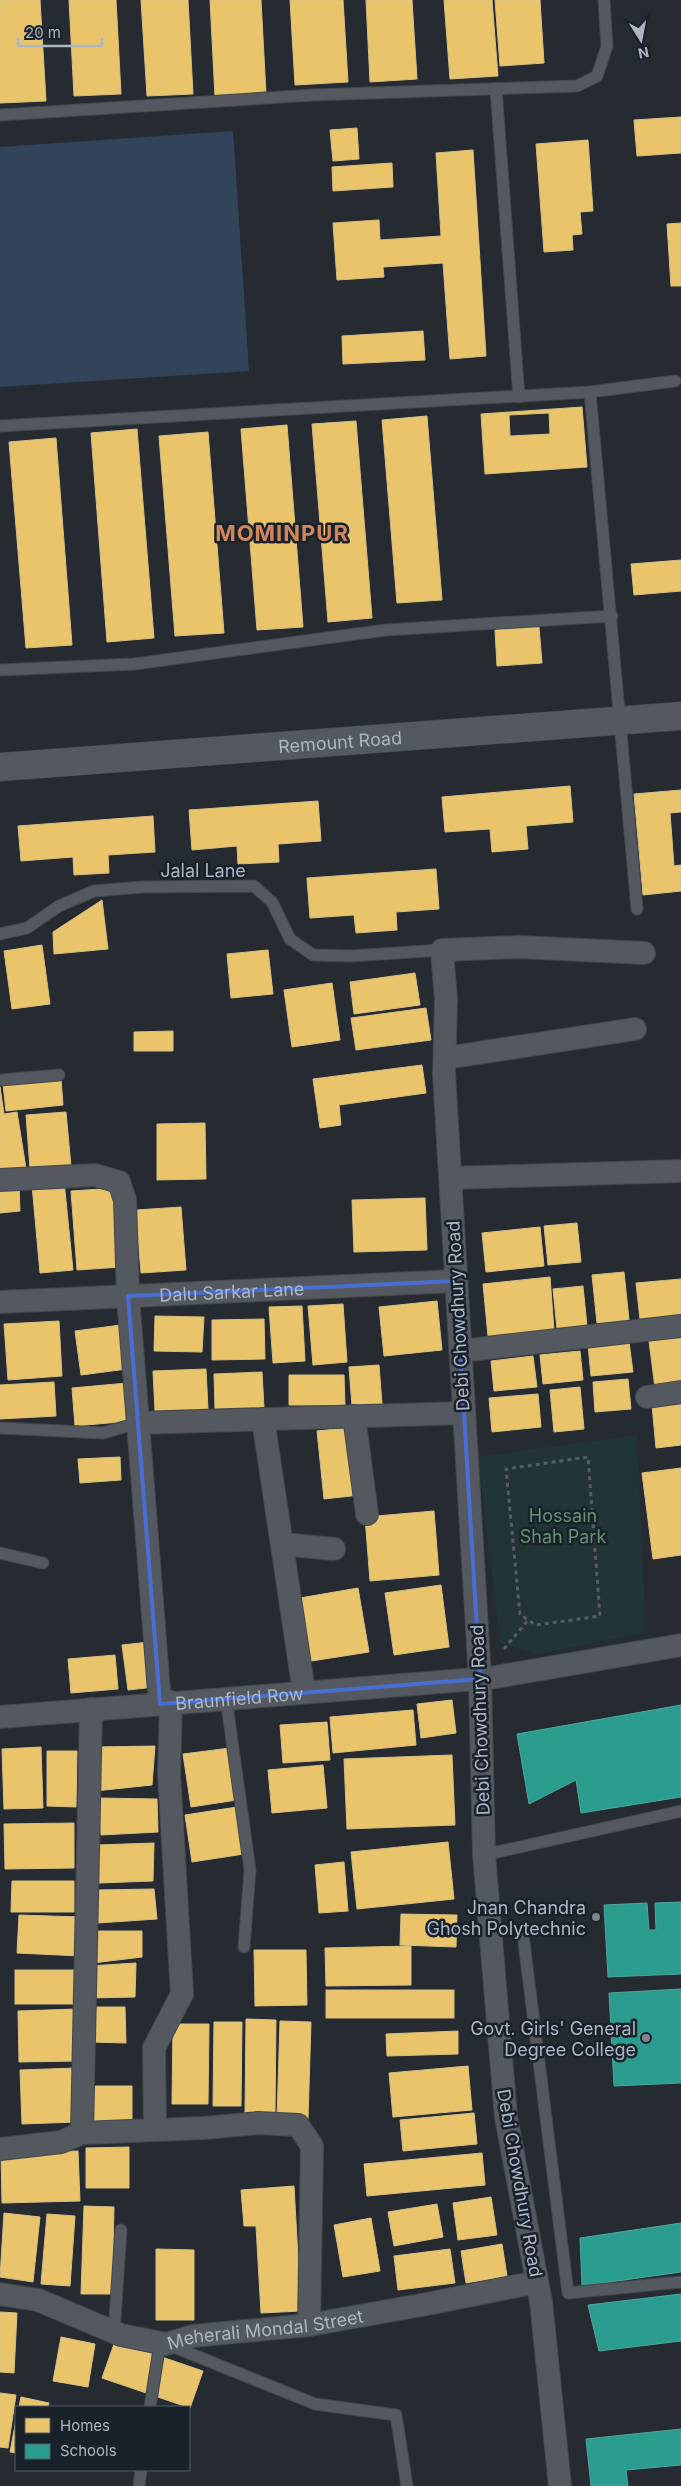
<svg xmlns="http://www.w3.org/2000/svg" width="681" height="2486" viewBox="0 0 681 2486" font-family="Inter,sans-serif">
	<rect width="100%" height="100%" fill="#252b31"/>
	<polygon fill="#223536" points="637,1435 646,1632 537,1654 500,1643 478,1457"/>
	<polygon fill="#32445a" points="233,131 249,371 0,387 0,147"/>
	<g fill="#e9c46a" stroke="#d7c085" fill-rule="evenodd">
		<polygon points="0,0 40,0 46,101 0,103"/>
		<polygon points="69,0 116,0 121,94 74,96"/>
		<polygon points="141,0 188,0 193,94 147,96"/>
		<polygon points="210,0 261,0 266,94 215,97"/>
		<polygon points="290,0 343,0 348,82 295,85"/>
		<polygon points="366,0 412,0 417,79 370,82"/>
		<polygon points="444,0 492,0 498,76 450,79"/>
		<polygon points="495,0 540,0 544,63 500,66"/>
		<polygon points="681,117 681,153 637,156 634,120"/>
		<polygon points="357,128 359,159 333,161 330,130"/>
		<polygon points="588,140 593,211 580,212 582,234 572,235 573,250 544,252 536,144"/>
		<polygon points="473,150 486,356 450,359 443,263 383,267 384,277 337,280 333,223 379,220 380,240 441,236 436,153"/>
		<polygon points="392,163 393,187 333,191 332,167"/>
		<polygon points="681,223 681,286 671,286 667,224"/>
		<polygon points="423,331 425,360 343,364 342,336"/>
		<path d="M582,407L587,467L485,474L481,414ZM549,413L550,434L510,436L509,415Z"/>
		<polygon points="427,416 442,600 397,603 382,420"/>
		<polygon points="356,421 372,618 328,622 312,424"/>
		<polygon points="287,425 303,627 257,630 241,429"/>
		<polygon points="137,429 154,638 107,642 91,433"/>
		<polygon points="208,432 224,633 175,636 159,436"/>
		<polygon points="56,438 72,645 26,648 9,442"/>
		<polygon points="681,560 681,591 634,595 631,564"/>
		<polygon points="539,627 542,663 497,666 495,630"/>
		<polygon points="570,786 573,822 526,826 528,849 492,852 490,829 445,832 442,797"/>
		<polygon points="681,790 681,812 670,813 674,866 681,865 681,891 643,895 634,794"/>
		<polygon points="318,801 321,841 278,844 279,862 238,864 237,846 192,850 189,810"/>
		<polygon points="153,816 155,852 108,855 109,873 74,875 73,857 21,861 18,826"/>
		<polygon points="436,869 439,909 396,912 397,930 356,933 354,915 310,918 307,878"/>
		<polygon points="102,900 108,949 54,954 53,932"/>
		<polygon points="42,945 50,1004 12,1009 4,951"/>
		<polygon points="268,950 273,994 231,998 227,954"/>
		<polygon points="415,973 420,1005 354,1014 350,982"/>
		<polygon points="332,983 340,1040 292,1047 284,990"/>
		<polygon points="426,1008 431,1040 356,1050 351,1018"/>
		<polygon points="173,1031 173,1051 134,1051 134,1032"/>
		<polygon points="422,1065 426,1093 339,1105 341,1125 320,1128 313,1079"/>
		<polygon points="61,1079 63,1105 6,1111 3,1084"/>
		<polygon points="0,1087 4,1114 17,1112 26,1168 0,1172"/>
		<polygon points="66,1112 71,1166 30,1169 26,1115"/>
		<polygon points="205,1123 206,1179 157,1180 157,1124"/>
		<polygon points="64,1181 73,1270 40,1273 32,1185"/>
		<polygon points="19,1183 20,1211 0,1213 0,1184"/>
		<polygon points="116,1188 121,1267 77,1270 71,1191"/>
		<polygon points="425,1198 427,1250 354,1252 352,1200"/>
		<polygon points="181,1207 186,1270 141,1273 136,1210"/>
		<polygon points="577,1223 581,1262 548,1265 544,1226"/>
		<polygon points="540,1227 544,1266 486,1272 482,1233"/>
		<polygon points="624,1272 629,1320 597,1323 592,1275"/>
		<polygon points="550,1277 554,1330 488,1336 483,1284"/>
		<polygon points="681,1279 681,1315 640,1319 636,1283"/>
		<polygon points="583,1286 587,1326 557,1329 553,1289"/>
		<polygon points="437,1301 442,1350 384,1356 379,1307"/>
		<polygon points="343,1304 347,1362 313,1365 308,1306"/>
		<polygon points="302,1306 305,1361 273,1363 269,1307"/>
		<polygon points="155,1316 204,1317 202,1352 154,1351"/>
		<polygon points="264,1319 265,1359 212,1360 212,1320"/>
		<polygon points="59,1321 62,1376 8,1380 4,1324"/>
		<polygon points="121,1325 127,1369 81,1375 75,1331"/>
		<polygon points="681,1337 681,1384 655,1388 649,1341"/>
		<polygon points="629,1342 633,1372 591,1376 588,1345"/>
		<polygon points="580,1351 583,1380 543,1384 540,1355"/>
		<polygon points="533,1356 537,1387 494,1391 491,1361"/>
		<polygon points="379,1365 382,1404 352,1406 349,1367"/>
		<polygon points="206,1369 208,1409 155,1411 153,1371"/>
		<polygon points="262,1372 264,1408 215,1409 214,1374"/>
		<polygon points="289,1375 344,1375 345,1405 289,1405"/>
		<polygon points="628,1379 631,1409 595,1412 593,1382"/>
		<polygon points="54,1382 56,1416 0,1419 0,1385"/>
		<polygon points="127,1383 131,1421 75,1426 72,1388"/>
		<polygon points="580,1387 584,1429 554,1432 550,1390"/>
		<polygon points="538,1394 541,1427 492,1432 489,1398"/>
		<polygon points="681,1402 681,1445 656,1448 652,1405"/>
		<polygon points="353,1427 360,1495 324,1499 317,1431"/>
		<polygon points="120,1457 121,1480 80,1483 78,1459"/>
		<polygon points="681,1468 681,1555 653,1559 642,1473"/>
		<polygon points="434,1511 439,1575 370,1581 365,1517"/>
		<polygon points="441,1585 449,1647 394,1655 385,1593"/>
		<polygon points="358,1588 369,1652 305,1662 294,1599"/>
		<polygon points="149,1642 155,1687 128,1690 122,1645"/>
		<polygon points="115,1655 118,1689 71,1693 68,1659"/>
		<polygon points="452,1700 456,1733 421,1738 417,1704"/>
		<polygon points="413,1710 416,1745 333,1753 330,1717"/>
		<polygon points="327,1722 330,1760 283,1763 280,1725"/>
		<polygon points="155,1746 152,1785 95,1791 94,1747"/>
		<polygon points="41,1747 43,1808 4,1809 2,1749"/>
		<polygon points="230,1748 237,1800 191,1807 183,1754"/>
		<polygon points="47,1751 77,1751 76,1807 47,1806"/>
		<polygon points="452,1755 455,1825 347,1829 344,1759"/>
		<polygon points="323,1765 327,1808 272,1813 268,1770"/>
		<polygon points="99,1798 157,1799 158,1832 101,1835"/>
		<polygon points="237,1807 244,1854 192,1862 185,1815"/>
		<polygon points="74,1823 74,1868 5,1869 4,1824"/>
		<polygon points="448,1842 454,1899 357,1909 351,1852"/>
		<polygon points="154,1843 153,1881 99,1883 97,1845"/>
		<polygon points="344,1862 348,1911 319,1913 315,1865"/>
		<polygon points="12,1881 74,1881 74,1912 11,1912"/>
		<polygon points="154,1889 157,1919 98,1923 95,1890"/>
		<polygon points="401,1914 457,1915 456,1947 400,1945"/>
		<polygon points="19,1915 81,1917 80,1956 17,1953"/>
		<polygon points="91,1931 142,1931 142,1957 93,1963"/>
		<polygon points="411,1946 411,1985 326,1986 325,1948"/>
		<polygon points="254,1950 306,1950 307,2005 255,2006"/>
		<polygon points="136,1963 135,1997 89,1998 89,1966"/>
		<rect x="15" y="1970" width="63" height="34"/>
		<rect x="326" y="1990" width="128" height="28"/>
		<polygon points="90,2007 125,2007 126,2043 90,2042"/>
		<polygon points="77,2009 79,2061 19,2062 18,2011"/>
		<polygon points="246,2019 276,2020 275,2115 245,2114"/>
		<polygon points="280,2021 311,2022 308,2119 277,2118"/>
		<polygon points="214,2022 242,2022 241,2106 213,2106"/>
		<polygon points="173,2024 209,2024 208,2104 172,2104"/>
		<polygon points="458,2031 458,2054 387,2056 386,2034"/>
		<polygon points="468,2066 472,2110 393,2117 389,2073"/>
		<polygon points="76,2068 77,2122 22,2124 20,2070"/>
		<polygon points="89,2086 132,2086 132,2120 89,2121"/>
		<polygon points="474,2113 477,2144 403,2151 400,2120"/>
		<polygon points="129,2147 129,2188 86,2188 86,2148"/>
		<polygon points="78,2151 80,2201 2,2203 1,2153"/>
		<polygon points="482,2153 485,2185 367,2196 364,2164"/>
		<polygon points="294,2186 301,2311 261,2313 256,2226 244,2226 241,2190"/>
		<polygon points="491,2197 497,2235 458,2240 453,2203"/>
		<polygon points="437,2204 443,2237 394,2246 388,2212"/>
		<polygon points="84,2206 114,2207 112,2294 81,2294"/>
		<polygon points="4,2213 40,2217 33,2282 0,2277"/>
		<polygon points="47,2214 75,2216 70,2286 41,2284"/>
		<polygon points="371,2218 380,2271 343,2277 334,2225"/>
		<polygon points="502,2244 507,2276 466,2283 461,2251"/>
		<polygon points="156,2249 194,2250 194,2320 156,2320"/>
		<polygon points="450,2249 455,2283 398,2290 394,2256"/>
		<polygon points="0,2312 17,2313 14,2373 0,2372"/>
		<polygon points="61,2337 95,2344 88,2387 53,2381"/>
		<polygon points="115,2341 203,2371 190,2408 102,2378"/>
		<polygon points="0,2393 16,2395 8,2448 0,2447"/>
		<polygon points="21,2397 49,2403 48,2407 19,2407"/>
		<polygon points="16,2420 16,2453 10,2452"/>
	</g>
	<g fill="#2a9d8f" stroke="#51a59f">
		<polygon points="681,1705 681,1797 581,1813 576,1780 529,1804 517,1734"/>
		<polygon points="681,1902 681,1974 608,1977 604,1905 647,1903 649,1930 656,1930 655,1903"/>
		<polygon points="681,1989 681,2083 614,2086 609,1993"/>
		<polygon points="681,2223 681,2272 582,2286 580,2238"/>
		<polygon points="681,2294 681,2341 599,2351 588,2305"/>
		<polygon points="681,2429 681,2465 626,2470 628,2486 591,2486 586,2439"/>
	</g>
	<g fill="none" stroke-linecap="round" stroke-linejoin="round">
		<g stroke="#43484d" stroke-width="13">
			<g id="service">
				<polyline points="496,89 519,397"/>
				<polyline points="0,115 313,95 577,86 597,76 607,46 604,0"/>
				<polyline points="590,392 637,909"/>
				<polyline points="0,426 590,392 675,381"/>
				<polyline points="0,670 134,664 386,630 612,616"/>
				<polyline points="0,934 27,928 59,906 94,891 142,887 254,886 272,902 290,939 313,955 351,956 442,950"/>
				<polyline points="0,1080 59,1075"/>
				<polyline points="0,1428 103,1433 138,1423"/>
				<polyline points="0,1553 43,1563"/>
				<polyline points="226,1698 250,1870 244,1947"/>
				<polyline points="484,1855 681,1811"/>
				<polyline points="523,1935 568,2293 681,2282"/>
				<polyline points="114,2333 121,2230"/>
				<polyline points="169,2345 315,2404 396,2415 407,2486"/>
				<polyline points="150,2407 160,2343"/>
				<polyline points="139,2486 141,2470"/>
			</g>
		</g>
		<g stroke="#43484d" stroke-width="24">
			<g id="minor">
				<polyline points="445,1058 635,1029"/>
				<polyline points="450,1178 681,1171"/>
				<polyline points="0,1180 95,1175 119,1182 125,1200 128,1296 138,1423 464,1413"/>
				<path id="s1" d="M0,1302L456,1281"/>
				<polyline points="460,1351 681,1326"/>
				<polyline points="647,1397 681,1392"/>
				<polyline points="354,1416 367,1514"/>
				<polyline points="263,1419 304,1692"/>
				<polyline points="138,1423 160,1704"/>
				<polyline points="282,1544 334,1549"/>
				<path id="s2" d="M0,1717L490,1678L681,1645"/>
				<polyline points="155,2130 154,2048 182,1994 169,1774 171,1702"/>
				<polyline points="82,2133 91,1709"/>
				<polyline points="0,2149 61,2142 82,2133 203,2128 258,2123 298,2125 312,2146 309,2325"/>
				<path id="s3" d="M0,2294L38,2300L121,2335L166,2344L193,2336L309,2325L427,2304L537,2282"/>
				<polyline points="560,2486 541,2302 506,2117 484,1855 480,1679 444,1074 446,1000 442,950 519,947 644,953"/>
			</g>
		</g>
		<g stroke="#43484d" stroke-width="29">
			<g id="tertiary">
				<path id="s4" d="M0,767L681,716"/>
			</g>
		</g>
		<polyline stroke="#575d63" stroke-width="3" stroke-dasharray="4 4" stroke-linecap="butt" points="504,1649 528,1620 536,1625 600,1616 588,1457 506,1469 520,1614 528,1620"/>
		<use href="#service" stroke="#54585f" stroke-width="11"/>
		<use href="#minor" stroke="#54585f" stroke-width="22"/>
		<use href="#tertiary" stroke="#54585f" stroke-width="28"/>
	</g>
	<path fill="none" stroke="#486ed2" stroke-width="4" stroke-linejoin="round" d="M456,1281L480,1679L160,1704L128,1296Z"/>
	<g fill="#7d8690" stroke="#19212b" stroke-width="2">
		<circle cx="596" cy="1917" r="5"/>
		<circle cx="646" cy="2038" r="5"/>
	</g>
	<g text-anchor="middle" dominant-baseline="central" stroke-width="5" stroke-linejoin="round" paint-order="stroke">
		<g font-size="18" fill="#adb7c3" stroke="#19212b">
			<text stroke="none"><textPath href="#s4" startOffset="341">Remount Road</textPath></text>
			<text x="203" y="870">Jalal Lane</text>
			<text stroke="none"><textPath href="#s1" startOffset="232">Dalu Sarkar Lane</textPath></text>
			<text transform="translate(458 1316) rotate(-93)">Debi Chowdhury Road</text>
			<text stroke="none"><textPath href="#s2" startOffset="240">Braunfield Row</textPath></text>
			<text transform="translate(480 1720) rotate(-92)">Debi Chowdhury Road</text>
			<text transform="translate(520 2183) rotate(80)">Debi Chowdhury Road</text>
			<text stroke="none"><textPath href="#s3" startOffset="275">Meherali Mondal Street</textPath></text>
		</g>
		<g font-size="18" fill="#65936d" stroke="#19212b">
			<text x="563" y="1515">Hossain<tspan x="563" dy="21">Shah Park</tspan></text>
		</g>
		<g font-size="18" fill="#adb7c3" stroke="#19212b" text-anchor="end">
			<text x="586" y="1907">Jnan Chandra<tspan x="586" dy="21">Ghosh Polytechnic</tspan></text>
			<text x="636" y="2028">Govt. Girls' General<tspan x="636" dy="21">Degree College</tspan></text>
		</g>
		<g font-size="22" font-weight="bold" letter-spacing="1" fill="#d1875b" stroke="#19212b">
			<text x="282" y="533">MOMINPUR</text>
		</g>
	</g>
	<rect x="15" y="2406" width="175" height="65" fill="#19212b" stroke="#545d68"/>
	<rect x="25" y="2418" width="25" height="15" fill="#e9c46a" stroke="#545d68"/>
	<text x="60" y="2431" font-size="15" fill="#adb7c3">Homes</text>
	<rect x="25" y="2444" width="25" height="15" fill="#2a9d8f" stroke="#545d68"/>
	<text x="60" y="2456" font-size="15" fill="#adb7c3">Schools</text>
	<g transform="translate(641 40) rotate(169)" stroke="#19212b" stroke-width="4" paint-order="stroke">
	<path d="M0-4L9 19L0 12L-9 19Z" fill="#adb7c3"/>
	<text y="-8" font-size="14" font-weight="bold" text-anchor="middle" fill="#adb7c3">N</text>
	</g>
	<path d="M18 38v8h84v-8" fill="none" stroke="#adb7c3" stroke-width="2.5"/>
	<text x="25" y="38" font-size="15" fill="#adb7c3" stroke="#19212b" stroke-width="4" paint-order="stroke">20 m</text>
</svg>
